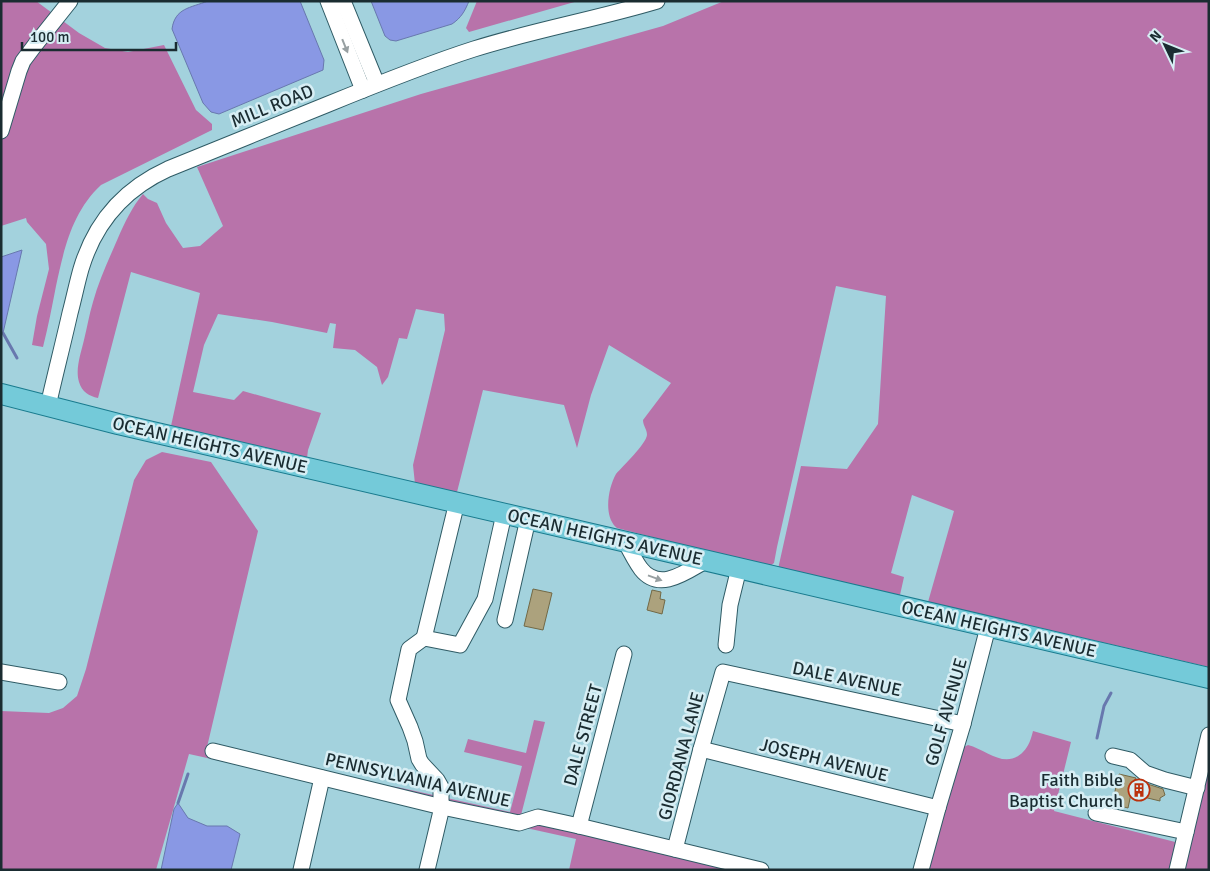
<svg xmlns="http://www.w3.org/2000/svg" width="1210" height="871" viewBox="0 0 1210 871" font-family="Signika,sans-serif">
	<rect width="100%" height="100%" fill="#a3d2dd"/>
	<g fill="#b873aa">
		<path d="M1,1H36L79,33L105,48L128,52L164,45L196,110L212,124V130L101,185C72,212 64,249 56,286C52,307 48,327 43,347L32,345L37,316L49,269L46,244L27,222L26,218L1,226Z"/>
		<polygon points="477,1 578,1 469,32 466,28"/>
		<path d="M724,1H1209V667L928,602L954,511L912,495L891,573L904,577L900,595H892L778,569L801,466L847,469L878,424L886,296L836,286L777,547L774,563L769,567L617,528C603,517 608,488 616,474C623,466 646,444 647,435C647,429 643,426 643,420L671,383L609,345L591,395L577,448L564,405L483,390L457,492L415,484L413,465L445,330L444,314L416,309L407,339L399,338L388,377L382,385L377,367L355,350L333,348L336,324L330,323L327,333L272,322L218,314L204,345L193,392L234,400L243,391L321,413L308,450L307,458L171,426L200,293L131,272L98,398C89,396 82,392 79,382C75,369 81,353 84,340C87,328 89,315 93,302C99,280 109,259 118,238C125,222 132,207 143,194L148,199L157,203L166,223L183,248L200,246L223,226L197,167L421,94L663,26Z"/>
		<polygon points="162,452 211,462 258,531 207,747 322,778 397,787 510,812 522,766 464,752 468,739 526,753 534,720 545,722 520,819 732,870 569,870 576,839 189,754 156,870 1,870 1,711 49,713 63,708 77,696 86,669 134,480 146,460"/>
		<path d="M1033,731L1071,742L1054,811L1183,844L1209,750V870H929L940,827L964,747L968,745C987,750 1005,770 1023,752C1029,746 1031,739 1033,731Z"/>
	</g>
	<g fill="#8998e4" stroke="#6878ae">
		<path d="M208,1H300L324,60L323,70L219,114L211,112L203,103L172,29C175,8 190,8 208,1Z"/>
		<path d="M371,1H469C465,11 461,18 452,24L396,41L390,40L385,36Z"/>
		<polygon points="22,250 3,333 1,332 1,257"/>
		<polygon points="178,803 188,818 207,826 227,826 240,834 231,870 161,870 174,809"/>
	</g>
	<g fill="none" stroke-linecap="round" stroke-linejoin="round">
		<g stroke="#6878ae" stroke-width="3">
			<polyline points="3,333 17,358"/>
			<polyline points="1097,738 1104,706 1111,693"/>
			<polyline points="178,803 188,774"/>
		</g>
	</g>
	<g fill="#aca27d" stroke="#726946">
		<polygon points="533,589 552,593 543,630 524,626"/>
		<polygon points="652,590 661,592 660,599 665,600 662,614 647,610"/>
		<polygon points="1119,774 1136,778 1135,780 1163,789 1165,795 1160,798 1160,801 1131,794 1128,808 1112,804"/>
	</g>
	<g fill="none" stroke-linecap="round" stroke-linejoin="round">
		<g stroke="#2f5b65" stroke-width="17">
			<g id="minor">
				<polyline points="328,1 363,90"/>
				<polyline points="343,1 377,84"/>
				<polyline points="1,131 19,71 23,61 35,45 70,1"/>
				<path d="M48,406C55,375 63,344 70,313C74,298 77,283 81,269C95,222 124,189 168,169C221,148 273,126 326,105C375,85 424,65 474,49C534,30 597,19 657,1"/>
				<polyline points="457,502 424,638 460,645 485,599 504,514"/>
				<path d="M625,541C630,551 635,561 641,569C660,593 687,571 707,560"/>
				<polyline points="505,620 528,519"/>
				<polyline points="424,638 409,649 398,700 410,727 415,741 419,759 422,764 437,780 441,787 441,800 442,807 427,870"/>
				<polyline points="726,645 730,605 739,568"/>
				<polyline points="1,672 59,682"/>
				<polyline points="701,749 938,808"/>
				<polyline points="213,751 442,807 519,823 538,817 579,826 761,870"/>
				<polyline points="1113,756 1130,760 1145,773 1165,780 1197,788"/>
				<polyline points="1096,813 1186,832"/>
				<polyline points="579,826 624,654"/>
				<polyline points="675,849 701,749 723,672 963,724"/>
				<polyline points="301,870 322,778"/>
				<polyline points="921,870 938,808 963,724 988,627"/>
				<polyline points="1177,870 1209,735"/>
			</g>
		</g>
		<g stroke="#197b8e" stroke-width="22">
			<polyline id="major" points="1,394 118,424 648,547 1209,678"/>
		</g>
		<use href="#minor" stroke="#fff" stroke-width="15"/>
		<use href="#major" stroke="#74cad9" stroke-width="20"/>
	</g>
	<defs><path id="oneway-solid" d="M-6-.8H1V-3.2L6.5 0L1 3.2V.8H-6Z" transform="scale(1.25)"/></defs>
	<g fill="#98a0a2">
		<use href="#oneway-solid" transform="translate(345 46) rotate(68)"/>
		<use href="#oneway-solid" transform="translate(655 578) rotate(20)"/>
	</g>
	<defs>
		<g id="building-ring" transform="scale(1.125)"><circle r="9.5" fill="#d7eef4" stroke="#bb310d" stroke-width="1.5"/><path d="M-4-6H4V6H1V3H-1V6H-4ZM-2.5-4.3h1.7v1.8h-1.7ZM.8-4.3h1.7v1.8H.8ZM-2.5-1h1.7V.8h-1.7ZM.8-1h1.7V.8H.8Z" fill="#bb310d"/></g>
	</defs>
	<g fill-rule="evenodd">
		<use href="#building-ring" x="1139" y="790"/>
	</g>
	<g text-anchor="middle" dominant-baseline="central" stroke-width="5" stroke-linejoin="round" paint-order="stroke">
		<g font-size="18" fill="#1a2c31" stroke="#d7eef4">
			<text transform="translate(272 106) rotate(-22)">MILL ROAD</text>
			<text transform="translate(210 445) rotate(13)">OCEAN HEIGHTS AVENUE</text>
			<text transform="translate(605 537) rotate(13)">OCEAN HEIGHTS AVENUE</text>
			<text transform="translate(999 629) rotate(13)">OCEAN HEIGHTS AVENUE</text>
			<text transform="translate(847 679) rotate(12)">DALE AVENUE</text>
			<text transform="translate(946 712) rotate(-74)">GOLF AVENUE</text>
			<text transform="translate(583 735) rotate(-75)">DALE STREET</text>
			<text transform="translate(681 756) rotate(-75)">GIORDANA LANE</text>
			<text transform="translate(824 760) rotate(14)">JOSEPH AVENUE</text>
			<text transform="translate(418 780) rotate(13)">PENNSYLVANIA AVENUE</text>
		</g>
		<g font-size="18" fill="#1a2c31" stroke="#d7eef4" text-anchor="end">
			<text x="1123" y="780">Faith Bible<tspan x="1123" dy="21">Baptist Church</tspan></text>
		</g>
	</g>
	<rect width="1210" height="871" fill="none" stroke="#1a2c31" stroke-width="5"/>
	<g transform="translate(1165 45) rotate(313)" stroke="#d7eef4" stroke-width="4" paint-order="stroke">
	<path d="M0-4L9 19L0 12L-9 19Z" fill="#1a2c31"/>
	<text y="-8" font-size="14" font-weight="bold" text-anchor="middle" fill="#1a2c31">N</text>
	</g>
	<path d="M22 42v8h154v-8" fill="none" stroke="#1a2c31" stroke-width="2.5"/>
	<text x="30" y="42" font-size="15" fill="#1a2c31" stroke="#d7eef4" stroke-width="4" paint-order="stroke">100 m</text>
</svg>
